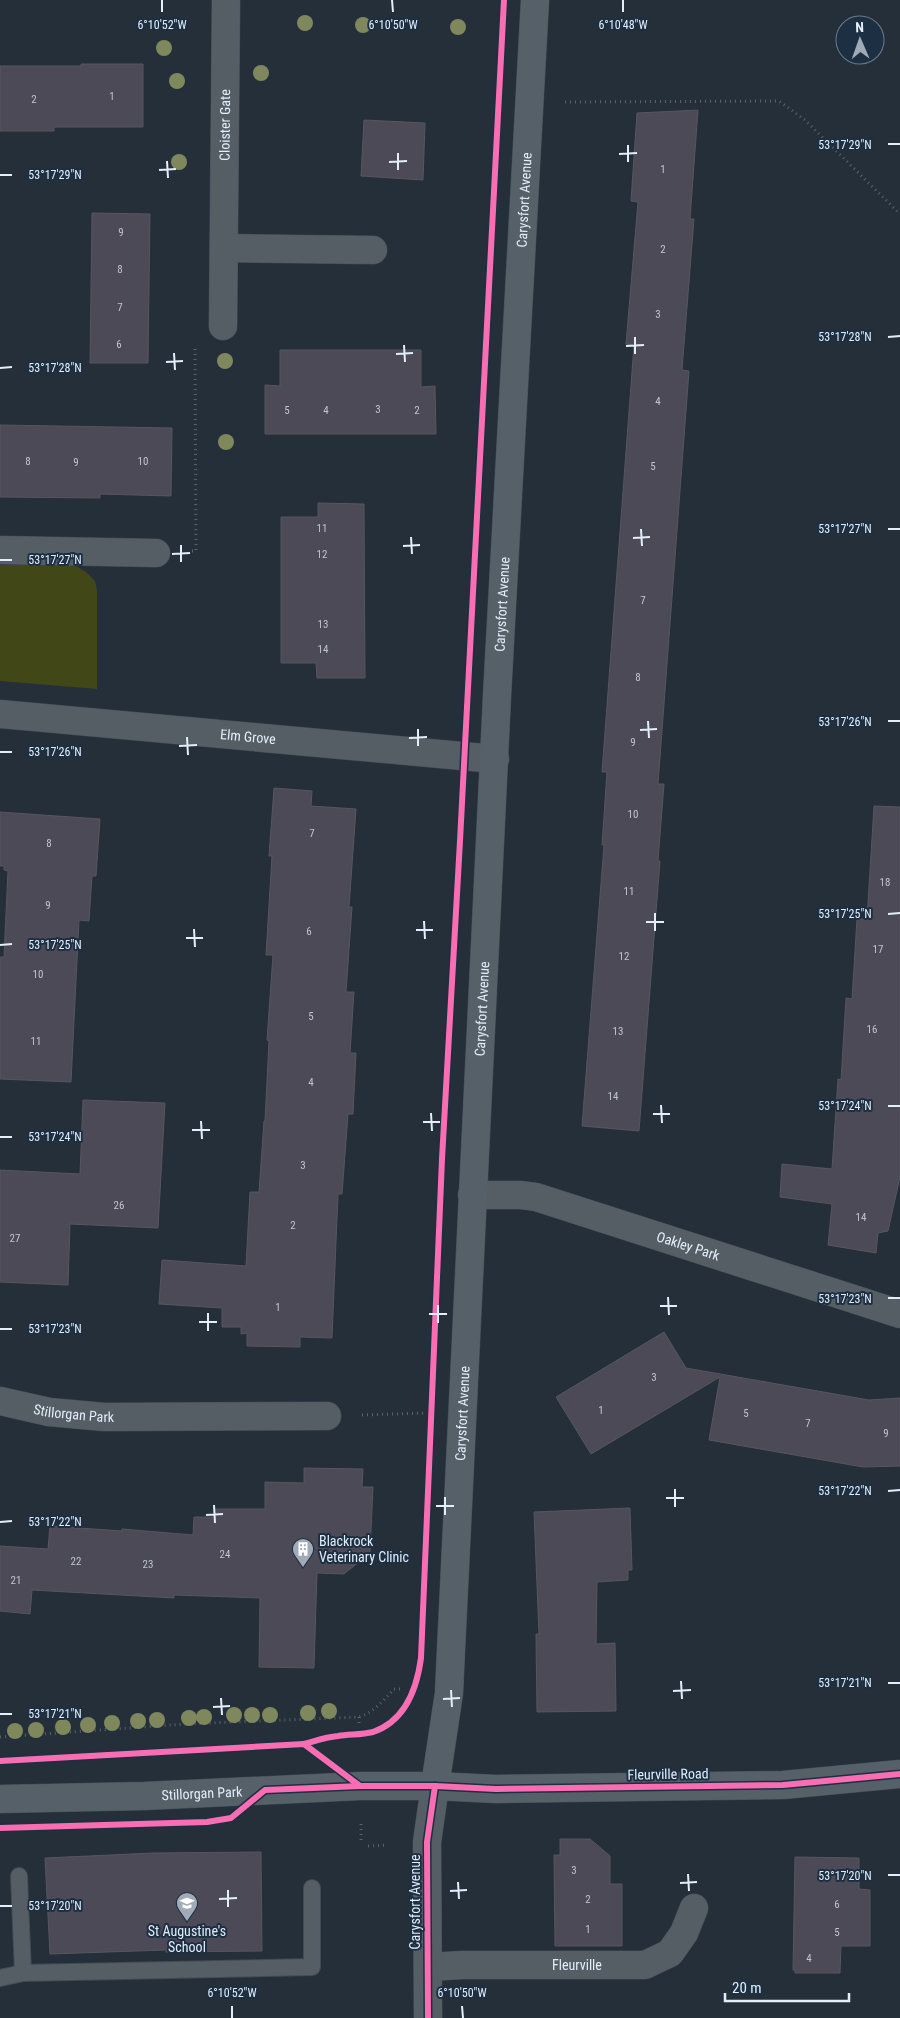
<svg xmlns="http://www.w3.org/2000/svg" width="900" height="2018" viewBox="0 0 900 2018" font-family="'Roboto Condensed',sans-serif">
	<rect width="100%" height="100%" fill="#252f3a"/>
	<polygon fill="#424717" points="0,565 74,565 86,572 95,581 97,591 97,689 0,681"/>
	<g fill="#4d4a57" stroke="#55565f">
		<polygon points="81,64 143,64 143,127 54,127 54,131 0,131 0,66 81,66"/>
		<polygon points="698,110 690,219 694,219 682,370 689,371 658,784 664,784 658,861 660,861 639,1131 582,1126 604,845 602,845 607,772 602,772 634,345 626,344 638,202 631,201 637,113"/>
		<polygon points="364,120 425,123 423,180 361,176"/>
		<polygon points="92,213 150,214 148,363 90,363"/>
		<polygon points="280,350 421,350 421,387 435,386 436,434 265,434 265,385 280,386"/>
		<polygon points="0,425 172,428 171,496 100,494 100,498 0,497"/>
		<polygon points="318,503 364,504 365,678 317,678 316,663 281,663 281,517 318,517"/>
		<polygon points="274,788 312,791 311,806 356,809 349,907 352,907 346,992 354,992 350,1053 356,1053 353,1114 348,1114 342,1194 338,1194 332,1338 300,1337 300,1347 247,1346 247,1333 241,1334 241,1327 222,1327 222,1308 159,1304 162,1260 246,1266 250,1192 259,1192 264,1121 265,1121 269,1041 267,1040 273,955 266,955 272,856 269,856"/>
		<polygon points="874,806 900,807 900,1177 888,1231 878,1233 876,1253 828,1245 832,1204 780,1197 782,1164 832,1169 838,1079 841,1080 846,998 852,999 857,919 867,919"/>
		<polygon points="0,812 100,819 96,876 92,876 89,921 79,920 71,1082 0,1079 0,957 4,957 8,871 4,870 4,866 0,866"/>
		<polygon points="83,1100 165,1103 158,1228 70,1224 68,1285 0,1282 0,1170 80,1174"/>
		<polygon points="664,1332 686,1368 869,1400 900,1398 900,1466 863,1467 709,1440 720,1377 591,1454 556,1397"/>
		<polygon points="304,1468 363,1469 362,1487 373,1487 370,1553 344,1574 317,1573 314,1668 259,1667 260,1598 174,1595 174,1598 32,1590 30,1614 0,1611 0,1546 48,1549 50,1526 122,1531 122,1529 193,1535 194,1517 214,1517 215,1509 265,1509 265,1482 304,1483"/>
		<polygon points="630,1508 632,1570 628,1570 628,1580 597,1582 596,1644 615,1643 616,1711 537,1712 536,1634 539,1634 534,1512"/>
		<polygon points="560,1839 590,1839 610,1856 610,1884 622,1884 622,1946 555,1946 554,1855 560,1855"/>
		<polygon points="261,1852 262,1951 166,1952 166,1950 50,1954 45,1858 153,1853"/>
		<polygon points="795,1857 859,1858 859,1889 870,1890 870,1946 841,1946 840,1973 795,1973 795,1970 793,1970"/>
	</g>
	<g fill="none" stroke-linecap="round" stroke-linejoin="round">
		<g stroke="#424b54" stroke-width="18">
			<g id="lane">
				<polyline points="19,1876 23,1973"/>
				<polyline points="0,1978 23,1973 312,1967 312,1888"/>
			</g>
		</g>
		<g stroke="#424b54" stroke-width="29">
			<g id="street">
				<polyline points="224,248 373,250"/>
				<path id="s1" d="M223,326L226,0"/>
				<polyline points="0,550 156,553"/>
				<path id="s2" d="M0,714L495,759"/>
				<path id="s3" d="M472,1195H521L536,1197L900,1314"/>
				<path id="s4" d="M0,1401L49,1412L104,1417L327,1416"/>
				<path id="s5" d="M428,1967L462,1965H645L670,1953L684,1933L694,1908"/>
				<polyline points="428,2018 427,1842 435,1786"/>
			</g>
		</g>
		<g stroke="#424b54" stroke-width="29">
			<g id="secondary">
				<path id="s6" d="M435,1786L449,1693L450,1671L497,696L535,0"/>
				<path id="s7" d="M0,1799L144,1796L360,1786H435L496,1789L783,1785L900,1774"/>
			</g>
		</g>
		<g stroke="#5b626a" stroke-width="3" stroke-dasharray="1 4" stroke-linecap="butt">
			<polyline points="565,102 779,101 805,120 900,214"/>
			<polyline points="192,551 196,551 195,348"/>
			<polyline points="362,1415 426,1413"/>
			<polyline points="359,1717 359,1726"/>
			<path d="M0,1737L185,1724L359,1717C374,1712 383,1701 394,1689H402"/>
			<polyline points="361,1824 361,1840"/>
			<polyline points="368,1846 387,1845"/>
		</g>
		<use href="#lane" stroke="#555d65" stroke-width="16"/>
		<use href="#street" stroke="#555d65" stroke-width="28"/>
		<use href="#secondary" stroke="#566069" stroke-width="28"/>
		<g stroke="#1d2f42" stroke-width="9">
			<g id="cycleway">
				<path d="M304,1744C315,1741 326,1737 338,1736C349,1734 361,1735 373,1732C405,1721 417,1688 421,1658L442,1159L460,841L504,0"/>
				<polyline points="0,1761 304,1744 360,1786"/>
				<polyline points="0,1828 207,1822 231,1818 265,1790 360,1786 435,1786 496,1789 783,1785 900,1774"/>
				<polyline points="428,2018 427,1842 435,1786"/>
			</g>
		</g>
		<use href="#cycleway" stroke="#f96db3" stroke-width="6"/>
	</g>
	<g fill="#7f885d">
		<circle cx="305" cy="23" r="8"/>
		<circle cx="363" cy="25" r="8"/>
		<circle cx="458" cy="27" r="8"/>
		<circle cx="164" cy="48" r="8"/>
		<circle cx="261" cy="73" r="8"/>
		<circle cx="177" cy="81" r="8"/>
		<circle cx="179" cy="162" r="8"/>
		<circle cx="225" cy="361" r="8"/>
		<circle cx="226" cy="442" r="8"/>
		<circle cx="329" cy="1711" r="8"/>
		<circle cx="308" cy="1713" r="8"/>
		<circle cx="234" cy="1715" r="8"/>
		<circle cx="252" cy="1715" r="8"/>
		<circle cx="270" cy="1715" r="8"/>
		<circle cx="204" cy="1717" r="8"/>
		<circle cx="189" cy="1718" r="8"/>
		<circle cx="157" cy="1720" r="8"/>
		<circle cx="138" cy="1721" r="8"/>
		<circle cx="112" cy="1723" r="8"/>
		<circle cx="88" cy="1725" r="8"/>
		<circle cx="63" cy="1727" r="8"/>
		<circle cx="36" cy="1730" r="8"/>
		<circle cx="15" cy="1731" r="8"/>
	</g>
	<path fill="none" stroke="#e2eefa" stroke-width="2" d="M162,0V12M392,0L393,12M623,0V12M888,144H900M628,145V162M398,153V170M619,154L637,153M167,161L168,178M389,162L407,161M159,170L176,169M0,175H12M635,337V354M888,337L900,336M404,345L405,362M626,346L644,345M174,353L175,370M396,354L413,353M166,362L183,361M0,368L12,367M641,529L642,546M888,529H900M411,537L412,554M633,538L650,537M181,545V562M403,546L420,545M172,554L190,553M0,560H12M648,721L649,738M888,721H900M418,729V746M640,730L657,729M187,737L188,755M409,738L427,737M179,746L197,745M0,752H12M655,913V931M888,914L900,913M424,921L425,939M646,922H664M194,929L195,947M416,930H433M186,938H203M0,945L12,944M661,1105L662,1123M888,1106H900M431,1113L432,1131M653,1114H670M201,1121L202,1139M423,1122H440M192,1130H210M0,1137H12M668,1297L669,1315M888,1298H900M438,1305V1323M660,1306H677M208,1313V1331M429,1314H447M199,1322H217M0,1329H12M675,1489V1507M888,1491L900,1490M445,1497V1515M666,1498H684M214,1505L215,1523M436,1506H454M206,1515L223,1514M0,1522L12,1521M681,1681L682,1699M888,1683H900M451,1690L452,1707M673,1691L691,1690M221,1698L222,1715M443,1699L460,1698M213,1707L230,1706M0,1714H12M688,1874L689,1891M888,1875H900M458,1882L459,1899M680,1883L697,1882M228,1890V1907M450,1891L467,1890M219,1899L237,1898M0,1906H12M232,2006V2018M462,2006L463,2018"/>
	<defs>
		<g id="building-pin" transform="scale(1.125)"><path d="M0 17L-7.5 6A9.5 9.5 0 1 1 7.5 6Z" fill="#a0abb7" stroke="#1d2f42"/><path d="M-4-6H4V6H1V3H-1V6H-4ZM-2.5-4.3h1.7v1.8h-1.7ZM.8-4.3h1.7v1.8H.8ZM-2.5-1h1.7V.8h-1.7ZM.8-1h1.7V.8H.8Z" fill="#fff"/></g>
		<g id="school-pin" transform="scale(1.125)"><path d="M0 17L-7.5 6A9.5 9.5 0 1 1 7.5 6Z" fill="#a0abb7" stroke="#1d2f42"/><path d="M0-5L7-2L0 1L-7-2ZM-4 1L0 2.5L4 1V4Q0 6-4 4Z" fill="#fff"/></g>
	</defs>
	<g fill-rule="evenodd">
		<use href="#building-pin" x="303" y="1549"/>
		<use href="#school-pin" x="187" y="1903"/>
	</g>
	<g text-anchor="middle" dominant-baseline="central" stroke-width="4" stroke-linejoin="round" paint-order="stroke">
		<g font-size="11" fill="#bdc5d1">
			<text x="112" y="96">1</text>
			<text x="34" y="99">2</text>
			<text x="663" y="169">1</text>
			<text x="121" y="232">9</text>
			<text x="663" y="249">2</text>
			<text x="120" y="269">8</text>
			<text x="120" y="307">7</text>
			<text x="658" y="314">3</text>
			<text x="119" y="344">6</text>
			<text x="658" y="401">4</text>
			<text x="378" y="409">3</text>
			<text x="287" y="410">5</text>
			<text x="326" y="410">4</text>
			<text x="417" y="410">2</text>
			<text x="28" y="461">8</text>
			<text x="143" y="461">10</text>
			<text x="76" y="462">9</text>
			<text x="653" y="466">5</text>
			<text x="322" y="528">11</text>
			<text x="322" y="554">12</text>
			<text x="643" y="600">7</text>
			<text x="323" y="624">13</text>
			<text x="323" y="649">14</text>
			<text x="638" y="677">8</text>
			<text x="633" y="742">9</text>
			<text x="633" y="814">10</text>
			<text x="312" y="833">7</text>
			<text x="49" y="843">8</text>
			<text x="885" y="882">18</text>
			<text x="629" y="891">11</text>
			<text x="48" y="905">9</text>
			<text x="309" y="931">6</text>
			<text x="878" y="949">17</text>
			<text x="624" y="956">12</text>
			<text x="38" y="974">10</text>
			<text x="311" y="1016">5</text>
			<text x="872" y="1029">16</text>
			<text x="618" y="1031">13</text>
			<text x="36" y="1041">11</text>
			<text x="311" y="1082">4</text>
			<text x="613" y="1096">14</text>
			<text x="303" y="1165">3</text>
			<text x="119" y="1205">26</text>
			<text x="861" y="1217">14</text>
			<text x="293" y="1225">2</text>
			<text x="15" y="1238">27</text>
			<text x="278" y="1307">1</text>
			<text x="654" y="1377">3</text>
			<text x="601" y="1410">1</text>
			<text x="746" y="1413">5</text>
			<text x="808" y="1423">7</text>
			<text x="886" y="1433">9</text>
			<text x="225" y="1554">24</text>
			<text x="76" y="1561">22</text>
			<text x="148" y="1564">23</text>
			<text x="16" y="1580">21</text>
			<text x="574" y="1870">3</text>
			<text x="588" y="1899">2</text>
			<text x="837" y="1904">6</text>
			<text x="588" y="1929">1</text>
			<text x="837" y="1932">5</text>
			<text x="809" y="1958">4</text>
		</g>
		<g font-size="14" fill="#e2eefa" stroke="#1d2f42">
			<text stroke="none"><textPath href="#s1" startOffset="201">Cloister Gate</textPath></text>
			<text stroke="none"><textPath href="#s6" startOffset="1589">Carysfort Avenue</textPath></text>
			<text stroke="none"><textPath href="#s6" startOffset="1184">Carysfort Avenue</textPath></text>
			<text stroke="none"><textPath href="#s2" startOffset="249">Elm Grove</textPath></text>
			<text stroke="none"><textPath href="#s6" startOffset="779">Carysfort Avenue</textPath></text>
			<text stroke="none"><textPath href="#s3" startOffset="224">Oakley Park</textPath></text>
			<text stroke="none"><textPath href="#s4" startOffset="75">Stillorgan Park</textPath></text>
			<text stroke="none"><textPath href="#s6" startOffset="374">Carysfort Avenue</textPath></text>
			<text transform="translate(668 1774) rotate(-1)">Fleurville Road</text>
			<text stroke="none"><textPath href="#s7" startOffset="202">Stillorgan Park</textPath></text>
			<text transform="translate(415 1902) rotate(-90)">Carysfort Avenue</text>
			<text stroke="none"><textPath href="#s5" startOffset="149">Fleurville</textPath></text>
		</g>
		<g font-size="14" fill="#e2eefa" stroke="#1d2f42" text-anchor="start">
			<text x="319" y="1541">Blackrock<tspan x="319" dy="16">Veterinary Clinic</tspan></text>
			<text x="187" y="1931" text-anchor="middle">St Augustine's<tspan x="187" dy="16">School</tspan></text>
		</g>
	</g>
	<g font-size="12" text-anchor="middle" fill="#e2eefa" stroke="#1d2f42" stroke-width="4" stroke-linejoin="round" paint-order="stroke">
		<text x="162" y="29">6°10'52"W</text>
		<text x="393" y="29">6°10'50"W</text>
		<text x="623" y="29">6°10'48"W</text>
		<text x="845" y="149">53°17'29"N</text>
		<text x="55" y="179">53°17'29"N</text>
		<text x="845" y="341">53°17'28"N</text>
		<text x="55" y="372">53°17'28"N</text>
		<text x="845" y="533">53°17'27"N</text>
		<text x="55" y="564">53°17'27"N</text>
		<text x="845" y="726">53°17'26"N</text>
		<text x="55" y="756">53°17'26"N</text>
		<text x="845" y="918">53°17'25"N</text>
		<text x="55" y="949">53°17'25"N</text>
		<text x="845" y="1110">53°17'24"N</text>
		<text x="55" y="1141">53°17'24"N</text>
		<text x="845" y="1303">53°17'23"N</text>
		<text x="55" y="1333">53°17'23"N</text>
		<text x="845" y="1495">53°17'22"N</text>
		<text x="55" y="1526">53°17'22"N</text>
		<text x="845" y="1687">53°17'21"N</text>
		<text x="55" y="1718">53°17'21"N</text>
		<text x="845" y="1880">53°17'20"N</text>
		<text x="55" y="1910">53°17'20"N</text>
		<text x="232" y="1997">6°10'52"W</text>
		<text x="462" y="1997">6°10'50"W</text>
	</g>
	<g transform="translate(860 40) rotate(358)"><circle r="24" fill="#1d2f42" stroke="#6c7b8c"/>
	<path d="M0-4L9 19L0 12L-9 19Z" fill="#a0abb7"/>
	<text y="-8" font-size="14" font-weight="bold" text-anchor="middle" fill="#e2eefa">N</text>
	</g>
	<path d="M725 1993v8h124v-8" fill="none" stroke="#e2eefa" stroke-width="2.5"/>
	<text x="732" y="1993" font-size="15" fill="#e2eefa" stroke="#1d2f42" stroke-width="4" paint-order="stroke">20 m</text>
</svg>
